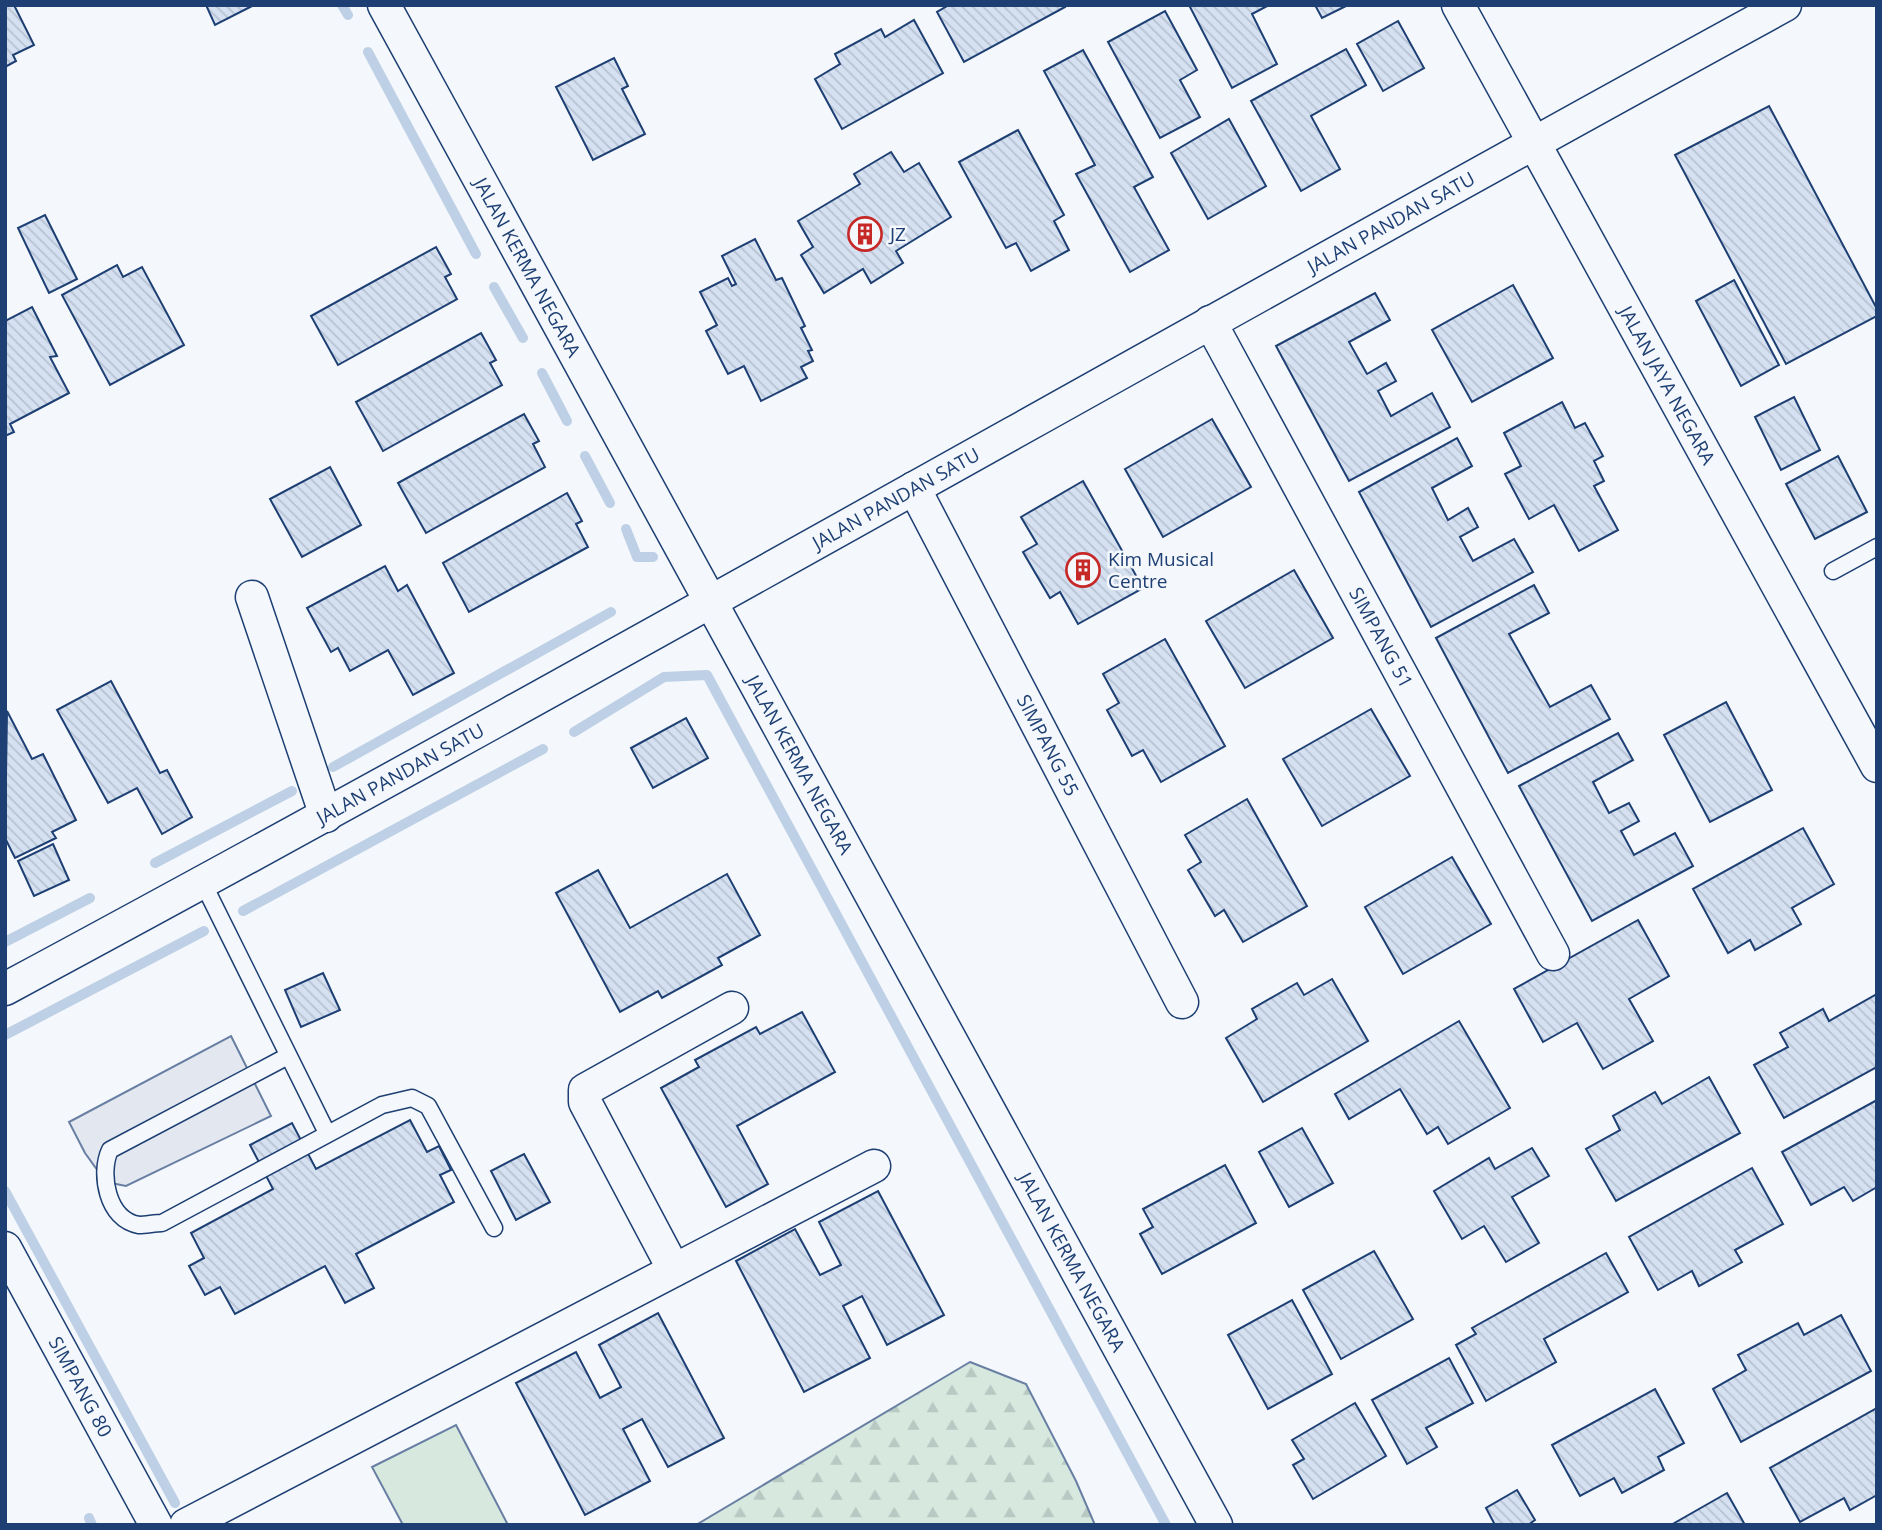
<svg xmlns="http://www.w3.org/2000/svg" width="1882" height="1530" viewBox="0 0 1882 1530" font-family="'Open Sans',sans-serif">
	<defs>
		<pattern id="forest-firs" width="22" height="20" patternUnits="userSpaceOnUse" patternTransform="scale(1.75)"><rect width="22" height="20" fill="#d7e8df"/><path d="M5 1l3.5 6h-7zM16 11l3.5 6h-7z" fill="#b8c8c3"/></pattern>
		<pattern id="building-back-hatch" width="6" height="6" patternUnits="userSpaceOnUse" patternTransform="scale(1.75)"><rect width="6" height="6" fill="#d5e0f0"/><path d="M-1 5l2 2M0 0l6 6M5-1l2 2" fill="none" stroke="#b6c1d1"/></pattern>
	</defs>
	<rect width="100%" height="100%" fill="#f4f7fb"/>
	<polygon fill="#d7e8df" stroke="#687fa3" stroke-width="2" points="456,1425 508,1525 403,1525 372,1467"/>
	<polygon fill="url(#forest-firs)" stroke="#687fa3" stroke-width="2" points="970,1362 1026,1384 1076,1481 1095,1525 696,1525"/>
	<polygon fill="#e3e8f0" stroke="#687fa3" stroke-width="2" points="231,1036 271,1116 126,1186 106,1182 85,1153 69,1122"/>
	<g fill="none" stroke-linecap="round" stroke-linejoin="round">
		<g stroke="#bed0e5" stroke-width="10">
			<polyline points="342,5 348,15"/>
			<polyline points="368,52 476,254"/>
			<polyline points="494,287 523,338"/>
			<polyline points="542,373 567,421"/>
			<polyline points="585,456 610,503"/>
			<polyline points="626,529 637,557 653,557"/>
			<polyline points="574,732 664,677 707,675 1166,1525"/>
			<polyline points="333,767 611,612"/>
			<polyline points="155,863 292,791"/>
			<polyline points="243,911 543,749"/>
			<polyline points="5,942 90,898"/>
			<polyline points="5,1035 204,931"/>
			<polyline points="5,1191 175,1503"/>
			<polyline points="89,1518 92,1525"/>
		</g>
	</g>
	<g fill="url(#building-back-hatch)" stroke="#1d3f73" stroke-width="2">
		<polygon points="5,5 14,5 34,45 13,55 16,61 5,67"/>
		<polygon points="206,5 254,5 215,25"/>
		<polygon points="949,5 1064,5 1065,7 964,62 937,12"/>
		<polygon points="1189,5 1269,5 1252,14 1277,64 1232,88"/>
		<polygon points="1315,5 1348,5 1322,18"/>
		<polygon points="1165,11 1197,70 1180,80 1200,117 1160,138 1108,42"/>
		<polygon points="914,20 943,73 842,129 815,79 840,64 835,54 881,29 885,37"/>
		<polygon points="1398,21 1424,68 1383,91 1357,44"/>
		<polygon points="1346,49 1366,85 1311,116 1340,169 1301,191 1251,101"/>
		<polygon points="1083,50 1153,177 1134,187 1169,250 1130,272 1076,174 1095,165 1044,71"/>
		<polygon points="614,58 628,86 622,89 645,134 593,160 556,87"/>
		<polygon points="1769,106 1877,309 1877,316 1786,364 1675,155"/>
		<polygon points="1229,119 1266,186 1208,219 1171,153"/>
		<polygon points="1018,130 1064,215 1054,221 1069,250 1031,271 1016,243 1006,248 959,162"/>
		<polygon points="891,152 904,172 919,163 951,217 896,251 903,263 871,283 863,269 824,293 801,255 813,247 798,221 860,184 854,174"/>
		<polygon points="45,215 77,279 49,293 18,228"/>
		<polygon points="755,239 776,280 782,278 805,326 801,328 812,350 808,351 813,361 801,367 807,378 761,401 744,366 728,374 706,331 717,325 700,292 728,278 732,286 736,284 722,256"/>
		<polygon points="436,247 451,274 445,277 457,299 338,365 311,316"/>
		<polygon points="117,265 123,277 142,267 184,345 110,385 62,295"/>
		<polygon points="1734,280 1779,365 1741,386 1696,301"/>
		<polygon points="1513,285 1553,358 1472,402 1432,330"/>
		<polygon points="1375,293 1390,320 1349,342 1367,374 1386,363 1396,381 1378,391 1391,416 1432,393 1450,427 1349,481 1276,346"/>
		<polygon points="32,307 57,356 50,357 69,393 10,424 14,432 5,436 5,321"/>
		<polygon points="481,333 496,360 490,363 502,385 383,451 356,402"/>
		<polygon points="1794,397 1820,450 1781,470 1755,417"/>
		<polygon points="1562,402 1575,428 1585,423 1603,456 1594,461 1604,481 1594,486 1618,530 1579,551 1554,505 1529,519 1505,474 1521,466 1504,433"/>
		<polygon points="524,414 539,441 533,444 545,467 426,533 398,483"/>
		<polygon points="1212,419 1251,487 1163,537 1125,469"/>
		<polygon points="1457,438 1472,466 1432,488 1448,520 1468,508 1478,527 1460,537 1473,561 1514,539 1533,572 1431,627 1359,492"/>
		<polygon points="1838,456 1867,512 1815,539 1786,484"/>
		<polygon points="330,467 361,525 302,557 270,499"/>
		<polygon points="1083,481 1143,588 1078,624 1060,592 1050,598 1023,552 1037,544 1021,517"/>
		<polygon points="567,493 582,521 576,524 588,547 469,612 443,563"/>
		<polygon points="385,566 398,591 407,585 454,673 413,695 388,650 350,671 338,648 331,652 307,608"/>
		<polygon points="1294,570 1333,638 1245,688 1206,621"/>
		<polygon points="1534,585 1549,613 1509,634 1550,707 1591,685 1610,719 1508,773 1436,638"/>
		<polygon points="1165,639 1225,746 1161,782 1143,750 1132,756 1107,710 1119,703 1103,674"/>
		<polygon points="111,681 160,773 167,770 192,817 162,834 137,788 108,803 57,710"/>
		<polygon points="1726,702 1772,790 1710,822 1664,735"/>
		<polygon points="1371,709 1410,776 1322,826 1283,759"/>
		<polygon points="7,711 32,759 43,754 76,820 52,832 56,838 15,858 5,838"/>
		<polygon points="686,718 708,758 653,788 631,748"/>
		<polygon points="1618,733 1633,760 1593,782 1609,813 1629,803 1639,821 1621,831 1634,855 1675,833 1693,866 1592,921 1519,786"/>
		<polygon points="1247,799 1307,906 1243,942 1224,910 1215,916 1188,870 1201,862 1185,835"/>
		<polygon points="1803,828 1834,884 1792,908 1801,924 1755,950 1750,940 1728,953 1693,889"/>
		<polygon points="53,844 69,880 34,896 18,861"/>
		<polygon points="1452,857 1491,924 1403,974 1365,907"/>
		<polygon points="598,870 630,928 727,874 760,935 718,958 722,965 662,998 658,991 620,1012 556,893"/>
		<polygon points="1638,920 1669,976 1629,999 1653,1041 1603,1069 1577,1023 1543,1042 1514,989"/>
		<polygon points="323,973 340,1010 301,1027 285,990"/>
		<polygon points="1332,979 1368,1041 1263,1102 1226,1038 1257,1019 1252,1009 1297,983 1304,995"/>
		<polygon points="1877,994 1877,1067 1784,1118 1754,1065 1788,1047 1780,1033 1823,1009 1829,1021"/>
		<polygon points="802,1012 835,1072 737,1126 768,1184 726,1207 661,1088 699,1067 695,1060 756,1027 760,1034"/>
		<polygon points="1459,1021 1510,1108 1448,1144 1438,1127 1427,1134 1400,1089 1349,1119 1335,1094"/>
		<polygon points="1709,1077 1740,1133 1616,1201 1586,1149 1620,1130 1613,1116 1655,1092 1662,1104"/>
		<polygon points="1877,1100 1877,1187 1853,1201 1844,1187 1811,1205 1782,1152"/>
		<polygon points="410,1120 427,1152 439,1146 451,1170 440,1175 454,1202 356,1254 374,1288 345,1303 325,1266 235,1314 220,1287 205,1295 189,1266 204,1258 191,1233 273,1189 250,1145 292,1123 316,1169"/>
		<polygon points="1302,1128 1333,1183 1289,1207 1259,1152"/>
		<polygon points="1532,1148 1549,1176 1512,1197 1539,1243 1506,1262 1484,1226 1462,1239 1434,1191 1489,1158 1495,1169"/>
		<polygon points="524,1154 550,1202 516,1220 491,1171"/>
		<polygon points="1225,1165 1256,1223 1162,1274 1140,1234 1153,1227 1143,1209"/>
		<polygon points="1752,1168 1783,1224 1735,1250 1742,1262 1699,1286 1692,1271 1658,1290 1629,1237"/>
		<polygon points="878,1191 944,1315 887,1345 862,1296 843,1306 870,1358 804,1392 736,1261 795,1229 820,1275 841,1265 819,1222"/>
		<polygon points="1374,1251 1413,1319 1341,1359 1303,1290"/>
		<polygon points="1606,1253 1628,1292 1544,1339 1556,1362 1486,1401 1456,1345 1476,1334 1472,1328"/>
		<polygon points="1292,1300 1332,1374 1268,1409 1228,1335"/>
		<polygon points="658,1313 724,1438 668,1467 642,1419 623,1429 650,1481 585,1515 516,1383 576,1352 600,1398 621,1387 599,1345"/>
		<polygon points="1841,1315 1871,1371 1741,1442 1713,1389 1746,1370 1738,1355 1798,1323 1804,1335"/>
		<polygon points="1449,1358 1473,1403 1426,1428 1437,1447 1407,1464 1372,1400"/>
		<polygon points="1655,1389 1684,1443 1658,1457 1664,1470 1622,1493 1614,1478 1580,1496 1552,1445"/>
		<polygon points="1355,1403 1386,1456 1313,1499 1293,1465 1304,1459 1292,1440"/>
		<polygon points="1877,1408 1877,1495 1850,1510 1844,1498 1800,1522 1770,1468"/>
		<polygon points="1517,1490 1535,1520 1528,1525 1495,1525 1486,1508"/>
		<polygon points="1727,1493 1745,1525 1671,1525"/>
	</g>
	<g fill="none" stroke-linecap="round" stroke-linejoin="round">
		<g stroke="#1d3f73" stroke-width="19">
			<g id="service">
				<polyline points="1833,571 1877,547"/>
				<polyline points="203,883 327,1133"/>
				<path d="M288,1056L110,1150C99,1173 107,1220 139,1225C146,1225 155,1223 162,1223L382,1105L412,1098L428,1106L494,1228"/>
			</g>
		</g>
		<g stroke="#1d3f73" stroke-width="35">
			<g id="minor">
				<path id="s1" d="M384,5L1216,1525"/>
				<path id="s2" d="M1458,5L1877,766"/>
				<path id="s3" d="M1210,322L1553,954"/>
				<path id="s4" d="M914,488L1182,1002"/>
				<polyline points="252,597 326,816"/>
				<path id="s5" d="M5,989C602,668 1190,330 1785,5"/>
				<path id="s6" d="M5,1248L156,1525"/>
				<polyline points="674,1270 585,1102 585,1090 732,1008"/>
				<polyline points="186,1525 874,1166"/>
			</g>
		</g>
		<use href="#service" stroke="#f4f7fb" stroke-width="16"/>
		<use href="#minor" stroke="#f4f7fb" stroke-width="32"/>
	</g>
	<defs>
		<g id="building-ring" transform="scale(1.75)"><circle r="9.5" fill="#f4f7fb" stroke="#c62828" stroke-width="1.5"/><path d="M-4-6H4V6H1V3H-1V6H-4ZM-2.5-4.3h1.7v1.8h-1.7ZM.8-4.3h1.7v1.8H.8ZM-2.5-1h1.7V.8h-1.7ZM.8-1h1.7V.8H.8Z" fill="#c62828"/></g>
	</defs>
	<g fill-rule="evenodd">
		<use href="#building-ring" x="865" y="234"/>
		<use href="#building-ring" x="1083" y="570"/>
	</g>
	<g text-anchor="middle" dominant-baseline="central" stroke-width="5" stroke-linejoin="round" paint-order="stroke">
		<g font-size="19" fill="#1d3f73" stroke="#f4f7fb">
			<text stroke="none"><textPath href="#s5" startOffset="1584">JALAN PANDAN SATU</textPath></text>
			<text stroke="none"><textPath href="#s1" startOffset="299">JALAN KERMA NEGARA</textPath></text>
			<text stroke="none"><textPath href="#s2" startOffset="434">JALAN JAYA NEGARA</textPath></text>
			<text stroke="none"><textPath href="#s5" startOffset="1017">JALAN PANDAN SATU</textPath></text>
			<text stroke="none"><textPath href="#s3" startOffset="359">SIMPANG 51</textPath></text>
			<text stroke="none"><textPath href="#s4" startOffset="290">SIMPANG 55</textPath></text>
			<text stroke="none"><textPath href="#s1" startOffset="866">JALAN KERMA NEGARA</textPath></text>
			<text stroke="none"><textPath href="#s5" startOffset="450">JALAN PANDAN SATU</textPath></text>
			<text stroke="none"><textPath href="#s1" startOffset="1433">JALAN KERMA NEGARA</textPath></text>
			<text stroke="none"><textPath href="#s6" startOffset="158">SIMPANG 80</textPath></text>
		</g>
		<g font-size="19" fill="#1d3f73" stroke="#f4f7fb" text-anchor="start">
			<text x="890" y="234">JZ</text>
			<text x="1108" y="559">Kim Musical<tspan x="1108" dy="22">Centre</tspan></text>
		</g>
	</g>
	<rect width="1882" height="1530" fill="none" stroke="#1d3f73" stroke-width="14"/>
</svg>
